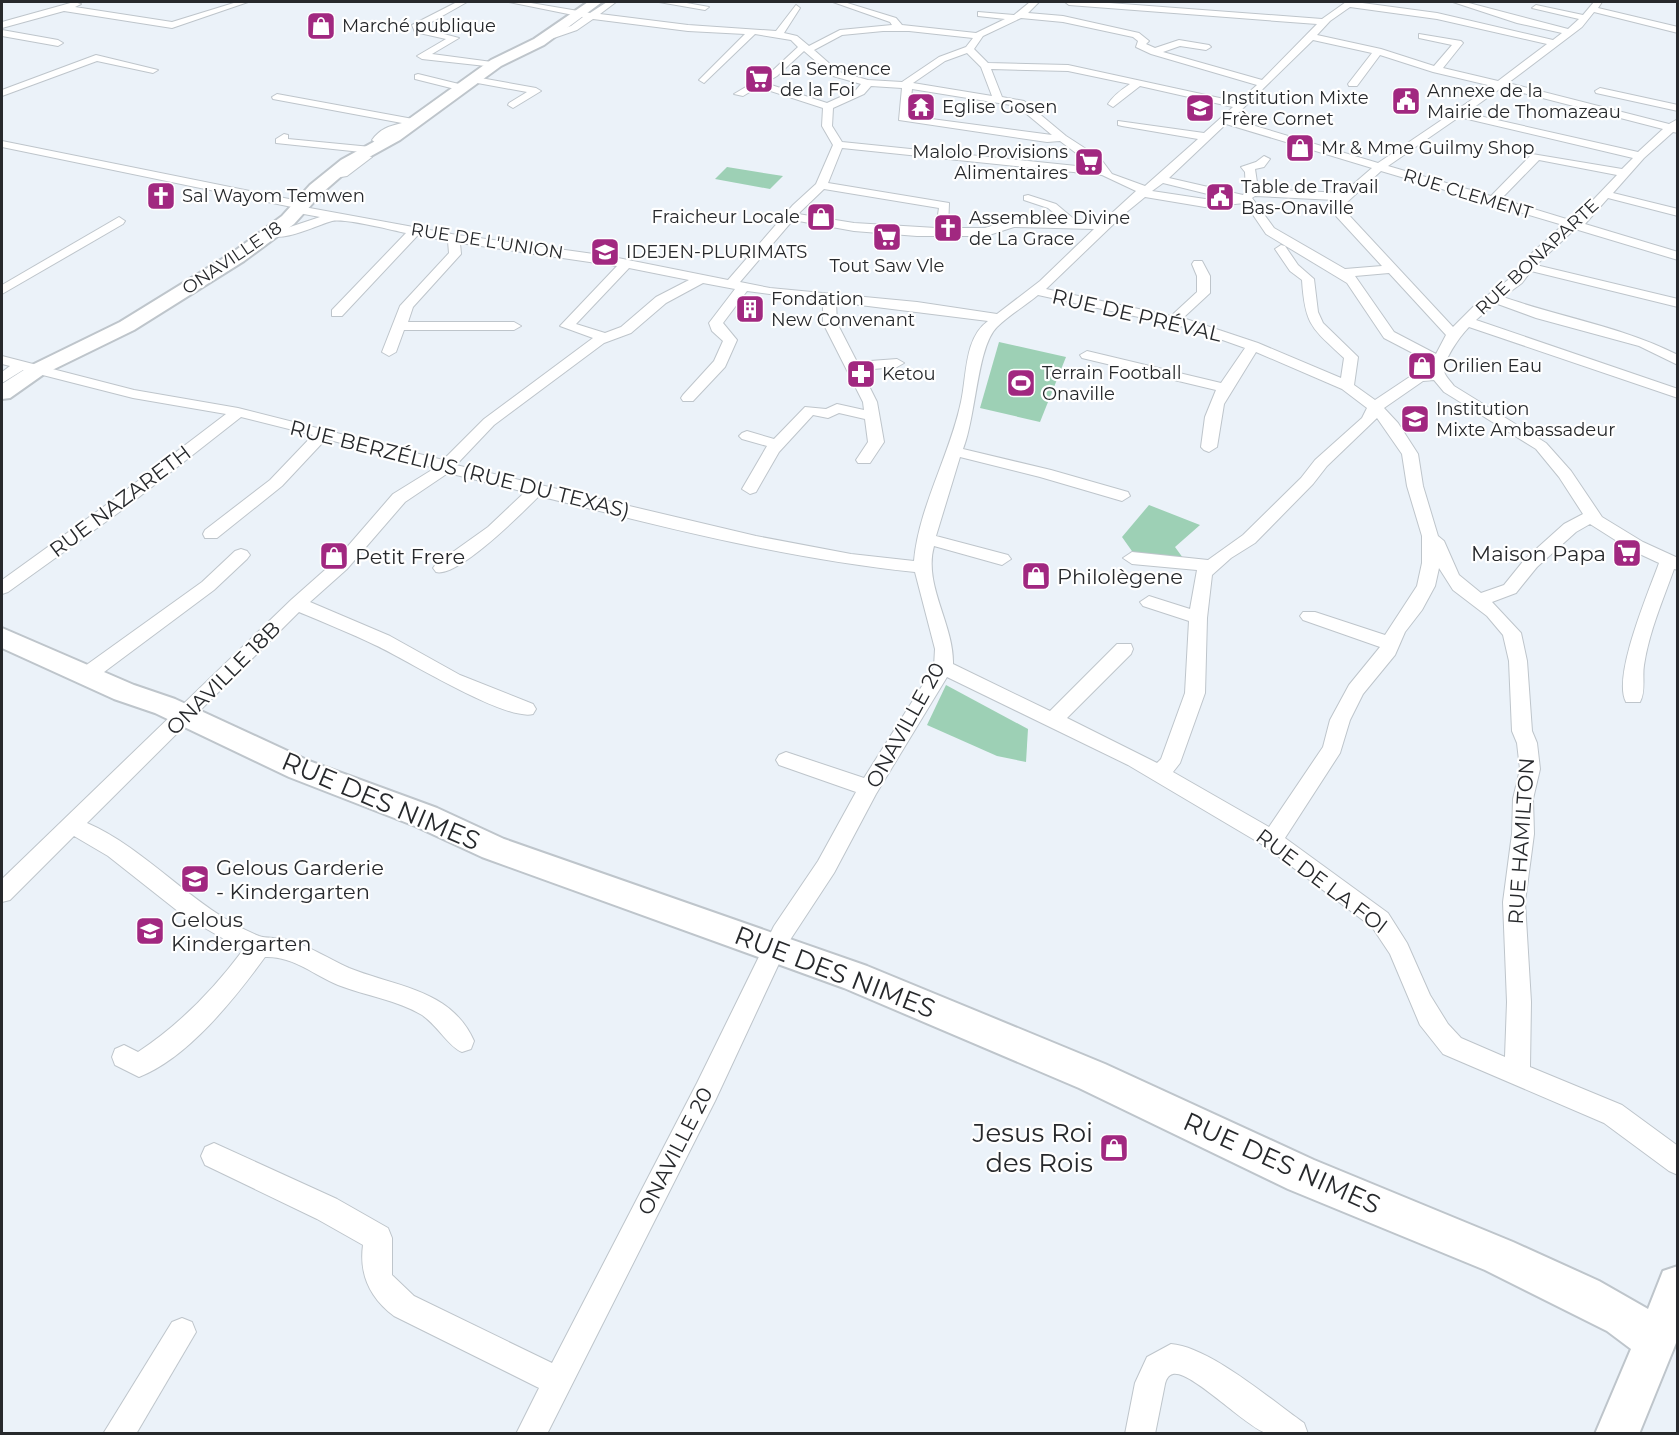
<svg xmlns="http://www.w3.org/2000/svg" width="1679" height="1435" viewBox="0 0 1679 1435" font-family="Montserrat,sans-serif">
	<rect width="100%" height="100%" fill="#ebf2f9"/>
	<g fill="#9dd0b5">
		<polygon points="727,167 783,176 770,189 715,179"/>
		<polygon points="999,342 1066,357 1040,422 980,408"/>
		<polygon points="1149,505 1200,525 1175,547 1183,558 1134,554 1122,537"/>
		<polygon points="946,685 1028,729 1026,762 997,756 927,725"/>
	</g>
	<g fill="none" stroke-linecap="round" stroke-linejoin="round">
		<g stroke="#bec5cb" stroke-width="2">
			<g id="street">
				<polygon points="74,2 81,4 75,7 172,22 237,2 248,2 172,28 64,11 2,28 2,22"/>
				<polygon points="457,2 467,2 421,28 459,38 432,54 492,62 497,65 495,67 422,59 417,56 446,39 415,32 412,25"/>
				<path d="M509,2H525L590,13L607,2H616L600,14L688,25L776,31L796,5L800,8L784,33L797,36L809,46L840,30L892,25L890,22L833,2H844L896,18L902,25L976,33L1005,19L978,16V12L1014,15L1030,2H1039L1028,13L1063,16L1139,33L1149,41L1146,44L1155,48L1179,40L1209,45L1211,47L1206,50L1180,46L1163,52L1262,80L1317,24L1069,5L1065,2H1096L1322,19L1346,2H1355L1437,13L1553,40L1562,33L1517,23L1453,2H1465L1568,29L1579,19L1532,8L1536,5L1583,15L1594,2H1602L1598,8L1678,27V33L1594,12L1582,27L1508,83L1669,124L1678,119V133L1673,132L1644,158L1613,193L1678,209V216L1608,198L1585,224L1678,252V260L1575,229L1536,265L1678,299V307L1531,271L1522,283L1503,297C1560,317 1623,327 1678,355V365L1639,346L1536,318L1495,303L1476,320L1678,389V398L1469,327C1461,335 1440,363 1445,374C1447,378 1451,382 1454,386L1546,443L1571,471L1602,517L1643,542L1678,558V570L1674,569C1663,600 1649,632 1644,665C1642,677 1646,691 1640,702H1626C1612,677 1649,591 1659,563L1631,550L1590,524L1576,532L1537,567L1516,593L1492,602L1521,633L1527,661L1532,731L1537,743L1540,769L1533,799L1534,834L1525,902L1531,1002L1530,1067L1622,1105L1678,1146V1175L1669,1171L1604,1123L1443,1054L1420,1025L1390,954L1372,927L1263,845L1128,765L947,677L876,794L834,873L790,940L715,1101L547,1434H516L539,1388L394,1316C370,1298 359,1275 363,1245L317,1219L205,1165L201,1156L205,1147L214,1143L337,1199L388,1228L392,1238V1275L414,1296L552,1363L697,1083L774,926L818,861L856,792L779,765L776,760L779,755L786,752L864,778L934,667L935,649L915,572C788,559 663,527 539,496C523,512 458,578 436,572L433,568L436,564L488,527L525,492L448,473L405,502L347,569L310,602L390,636L460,675L533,704L536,709L533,714C506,722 404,658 375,645C350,633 325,623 299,612L87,823C149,850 193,909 259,936C268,939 281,937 291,941C311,947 329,959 349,968C396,987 451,989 474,1041L471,1049L462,1052C449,1047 438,1026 422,1015C397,1000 366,996 338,985C314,975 293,956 265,957C235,998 188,1058 139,1077L115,1065L112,1057L115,1049L124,1045L138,1052C179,1025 214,989 243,950L184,916L108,856L74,836L10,900L2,902V879L291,600L335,561L393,494L435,468L326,439L282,486L217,538H205L203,534L205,530L270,480L313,435L241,417L125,508L8,592L2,594V580L113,500L226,414L133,398L23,370L2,383V372L10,366L2,364V356L134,390L238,408L443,460L484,419L593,338L560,326L617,266L460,243L461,254L413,307L408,322H514L521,326L514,330H404L396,352L389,356L382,352L400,306L449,253L448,241L418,235L342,316H332V310L406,233C391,230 345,218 332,221C317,225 279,245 266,233L268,230L287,228L320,217L293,212L292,207L2,147V141L299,201L303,203L304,207L457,235L608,256L728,280L793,205L816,184L833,145L822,126L823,108L758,87L743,96L734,94L771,72L798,47L791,40L755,34L704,83L699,80L745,34L688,31L593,19L577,30L545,41L540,38L542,36L571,26L583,17ZM1350,7L1437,19L1547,44L1498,81L1443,68L1463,43L1461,41L1419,34V38L1452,45L1434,66L1381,49L1317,35L1330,21ZM1021,18L1063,22L1133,37L1138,41L1136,47L1151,54L1257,85L1238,102L1068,65L988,63L974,49L983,36ZM883,31H909L973,38L966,47L939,57L902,82L868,80L839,72L814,50L842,35ZM1313,40L1372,53L1348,84L1349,86H1357L1380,55L1433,72L1492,86L1378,163L1232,119ZM804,51L833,76L861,84L856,90L827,103L765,83L777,76ZM967,53L981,67L992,96L913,83L945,61ZM991,69L1068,71L1130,84C1121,90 1114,95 1108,104L1113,107L1140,86L1233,107L1204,133L1118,121V125L1122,126L1198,139L1145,186L1112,174L1100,158L1066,136L1024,101L1002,97ZM871,86L902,88L899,120L1047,142L1060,141L1096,168L842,142L832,126L833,108L864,94ZM1501,88L1511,90L1663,129L1638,152L1466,113ZM912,89L1017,106L1052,135L909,116ZM1459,117L1633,158L1622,169L1532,154L1491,196L1388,166ZM1226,124L1372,168L1343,193L1258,189L1255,169L1264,167L1270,159L1264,156L1256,162L1241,167L1245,172L1246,191L1243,195L1169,178ZM842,148L1102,175L1136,191L1101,223L1075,220L1056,204L1028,195L1024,196V200L1048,208L1061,219H1013L985,228H948L949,203L828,183ZM1539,160L1617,175L1573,221L1501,199ZM1381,171L1563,225L1533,252L1512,277L1476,304L1453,327L1346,212L1345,204ZM1163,183L1224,198L1205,199L1152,191ZM824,189L939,208L936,228L854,223L798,214ZM1255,196L1335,200L1333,203L1336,216L1382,266L1345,269L1274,228L1252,198ZM1145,197L1205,207L1245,203L1266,234L1347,283L1384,338L1432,363L1430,371L1414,374L1375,400L1354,385L1358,357L1323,323L1318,312L1314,279L1298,265L1285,246L1281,245L1275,249L1290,271L1302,280C1305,326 1312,328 1344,358L1341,378L1258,343L1183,318L1210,293V276L1202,261H1194L1192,264L1197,276V292L1171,316L1046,289L1123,215ZM793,220L854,231L917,236H986L1014,227L1094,229L1040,281L997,314L917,302L770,288L740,282ZM629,268L689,280L656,297L621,327L605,333L576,324ZM1389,273L1446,335L1436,354L1394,332L1355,276ZM703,283L735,289L709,323L712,331L723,341L714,361L683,395L681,398L683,401H693L725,367L737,340L723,323L747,291L823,301V323L863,402L864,410L837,404L826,409L805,407L774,439L747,431L742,433L739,436L742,439L767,446L742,489L750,494L756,492L779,452L813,415L828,418L839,413L865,419L868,442L856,460L858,463H870L884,442L877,402L861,370L897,367L904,363L897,359L857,362L837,323L836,302L988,321C964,338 967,376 961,402C950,455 919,506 914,561L851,554L756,536L456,465L494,425L604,343L631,333L666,303ZM1038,295L1189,328L1245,348L1221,383L1087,351L1080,355L1082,358L1216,390L1205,417L1201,447L1204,450L1209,452L1217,447L1224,404L1256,352L1342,389L1367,408L1362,418L1315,460L1301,478L1243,535L1208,560L1132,552L1123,558L1132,564L1197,570L1190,609L1149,596L1140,602L1143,606L1189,621L1185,693L1161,759L1157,763L1067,718L1131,654L1133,649L1131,644H1117L1050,711L953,664C954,624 923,585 934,546L1002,565L1011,559L1008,555L936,536L960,457L1040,477L1122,501L1130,496L1128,492L1051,470L963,449C976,418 977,346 997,327C1009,315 1025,306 1038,295ZM1434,380L1444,392L1536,449L1559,477L1583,514L1564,524L1525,559L1504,585L1481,593L1459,575L1444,541L1438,536L1423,486L1418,454L1398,423L1384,408L1423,381ZM1377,418L1402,454L1407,486L1422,536V563L1417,586L1385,635L1315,612H1303L1300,616L1303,620L1380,647L1349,685L1330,720L1323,747L1269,827L1173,772L1180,763L1205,693L1207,618L1212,575L1231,558L1255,543L1313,484L1327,466ZM1439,568L1453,590L1487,616L1503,635L1509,661L1512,731L1517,743L1520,769L1513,799L1512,834L1503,902L1507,1002L1505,1057L1461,1038L1448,1024L1430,995L1407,943L1388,913L1285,838L1340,753L1350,720L1363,694L1395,655L1405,632L1422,610L1435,586Z"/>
				<polygon points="659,2 681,2 709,7 705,10"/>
				<polygon points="2,30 58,40 63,43 58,46 2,36"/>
				<polygon points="96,55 158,70 153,73 97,61 2,96 2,90"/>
				<polygon points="418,74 467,86 468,88 463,91 415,79 415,75"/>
				<polygon points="475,77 536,88 541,91 513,108 508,105 509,103 527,92 472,82 470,80"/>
				<polygon points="1600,88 1678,105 1678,111 1596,93 1595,91"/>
				<path d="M277,94L413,119L418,122L411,125V128L394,132L383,140L386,144L381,147L372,140C380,129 389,126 402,123L273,99L272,97Z"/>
				<polygon points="284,134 288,135 288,139 371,147 376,150 371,153 276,143 276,139"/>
				<polygon points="362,155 372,157 347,176 329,179 323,176 340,171"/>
				<polygon points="119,217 125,221 123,224 2,294 2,285"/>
				<polygon points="241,549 247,551 250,555 247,559 214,590 92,681 78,681 76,676 78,671 202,582 235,551"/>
				<polygon points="182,1318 192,1322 196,1332 136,1434 103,1434 172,1322"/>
				<path d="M1171,1344C1210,1347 1271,1400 1304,1423L1308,1434C1296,1434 1277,1435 1266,1433C1246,1427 1191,1370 1173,1374C1168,1375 1166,1380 1165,1384L1155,1434H1125L1135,1383L1147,1357Z"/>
			</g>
		</g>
		<g stroke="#bec5cb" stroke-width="4">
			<g id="secondary">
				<polygon points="588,2 602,2 544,45 501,66 400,140 353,166 322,193 294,224 244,261 134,330 44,374 10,398 2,399 2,384 30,366 120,322 232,253 282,216 310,185 341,160 388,134 491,60 534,39"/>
				<polygon points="2,628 134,685 175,699 309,761 437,808 504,839 867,966 1105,1064 1314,1160 1513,1242 1599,1281 1648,1309 1663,1271 1678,1266 1678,1338 1639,1434 1595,1434 1631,1349 1607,1331 1485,1270 1288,1189 1079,1088 844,988 482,857 415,826 289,777 155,713 114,699 2,648"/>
			</g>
		</g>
		<use href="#street" fill="#fff" fill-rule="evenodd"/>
		<use href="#secondary" fill="#fff" fill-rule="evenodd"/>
	</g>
	<defs>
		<g id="shop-square" transform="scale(1.5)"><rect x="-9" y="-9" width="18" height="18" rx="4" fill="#a12880" stroke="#fff"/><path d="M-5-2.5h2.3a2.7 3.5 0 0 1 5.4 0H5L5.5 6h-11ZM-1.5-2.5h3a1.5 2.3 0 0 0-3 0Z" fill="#fff"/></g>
		<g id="supermarket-square" transform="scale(1.5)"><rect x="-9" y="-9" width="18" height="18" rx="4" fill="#a12880" stroke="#fff"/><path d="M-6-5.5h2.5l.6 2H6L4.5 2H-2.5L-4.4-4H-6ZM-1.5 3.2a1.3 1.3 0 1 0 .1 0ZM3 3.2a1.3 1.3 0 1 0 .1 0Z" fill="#fff"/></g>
		<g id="civic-square" transform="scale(1.5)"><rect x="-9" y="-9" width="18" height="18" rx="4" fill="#a12880" stroke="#fff"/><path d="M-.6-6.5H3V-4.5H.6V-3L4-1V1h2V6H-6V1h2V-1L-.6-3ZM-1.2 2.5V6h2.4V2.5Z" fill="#fff"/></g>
		<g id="temple-square" transform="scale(1.5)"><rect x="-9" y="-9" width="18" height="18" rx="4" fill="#a12880" stroke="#fff"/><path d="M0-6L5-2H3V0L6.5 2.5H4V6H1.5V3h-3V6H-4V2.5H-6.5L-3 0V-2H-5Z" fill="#fff"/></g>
		<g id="school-square" transform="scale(1.5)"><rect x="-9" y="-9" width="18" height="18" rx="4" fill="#a12880" stroke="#fff"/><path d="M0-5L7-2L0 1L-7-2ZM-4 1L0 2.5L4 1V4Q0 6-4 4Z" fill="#fff"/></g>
		<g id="church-square" transform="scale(1.5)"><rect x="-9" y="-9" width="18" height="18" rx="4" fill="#a12880" stroke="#fff"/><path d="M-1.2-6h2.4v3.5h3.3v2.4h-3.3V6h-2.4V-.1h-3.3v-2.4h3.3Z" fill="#fff"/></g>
		<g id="university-square" transform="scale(1.5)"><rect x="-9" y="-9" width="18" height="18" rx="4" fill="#a12880" stroke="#fff"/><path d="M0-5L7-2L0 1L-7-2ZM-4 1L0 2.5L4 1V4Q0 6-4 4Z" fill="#fff"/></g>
		<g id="building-square" transform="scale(1.5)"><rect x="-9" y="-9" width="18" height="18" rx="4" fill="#a12880" stroke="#fff"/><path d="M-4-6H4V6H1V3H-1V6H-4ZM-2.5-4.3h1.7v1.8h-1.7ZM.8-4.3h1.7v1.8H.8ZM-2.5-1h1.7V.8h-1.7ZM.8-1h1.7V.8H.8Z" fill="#fff"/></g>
		<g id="pharmacy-square" transform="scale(1.5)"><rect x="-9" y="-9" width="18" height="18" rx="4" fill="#a12880" stroke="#fff"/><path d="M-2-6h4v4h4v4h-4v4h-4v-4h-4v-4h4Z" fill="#fff"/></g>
		<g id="stadium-square" transform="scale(1.5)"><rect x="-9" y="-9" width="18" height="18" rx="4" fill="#a12880" stroke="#fff"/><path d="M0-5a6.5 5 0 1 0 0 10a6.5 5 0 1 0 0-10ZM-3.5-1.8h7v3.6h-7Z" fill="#fff"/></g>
	</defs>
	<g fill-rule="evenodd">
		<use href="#shop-square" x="321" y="26"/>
		<use href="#supermarket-square" x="759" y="79"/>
		<use href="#civic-square" x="1406" y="101"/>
		<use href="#temple-square" x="921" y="107"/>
		<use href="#school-square" x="1200" y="108"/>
		<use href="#shop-square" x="1300" y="148"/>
		<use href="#supermarket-square" x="1089" y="162"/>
		<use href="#church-square" x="161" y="196"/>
		<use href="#civic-square" x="1220" y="197"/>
		<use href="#shop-square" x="821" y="217"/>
		<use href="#church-square" x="948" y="228"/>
		<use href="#supermarket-square" x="887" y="237"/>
		<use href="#university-square" x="605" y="252"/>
		<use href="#building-square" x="750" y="309"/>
		<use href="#shop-square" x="1422" y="366"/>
		<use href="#pharmacy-square" x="861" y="374"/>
		<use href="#stadium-square" x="1021" y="383"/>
		<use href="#school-square" x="1415" y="419"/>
		<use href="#supermarket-square" x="1627" y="553"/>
		<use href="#shop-square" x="334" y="556"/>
		<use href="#shop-square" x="1036" y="576"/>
		<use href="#school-square" x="195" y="879"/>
		<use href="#school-square" x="150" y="931"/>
		<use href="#shop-square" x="1114" y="1148"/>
	</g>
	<g text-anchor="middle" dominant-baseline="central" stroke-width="4.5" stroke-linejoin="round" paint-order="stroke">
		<g font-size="18" fill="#27292c" stroke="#fff" text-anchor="start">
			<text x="342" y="26">Marché publique</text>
			<text x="780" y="69">La Semence<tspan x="780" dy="21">de la Foi</tspan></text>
			<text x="1427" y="91">Annexe de la<tspan x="1427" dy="21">Mairie de Thomazeau</tspan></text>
			<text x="1221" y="98">Institution Mixte<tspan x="1221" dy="21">Frère Cornet</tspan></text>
			<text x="942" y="107">Eglise Gosen</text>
			<text x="1321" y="148">Mr &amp; Mme Guilmy Shop</text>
			<text x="1068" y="152" text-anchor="end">Malolo Provisions<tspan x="1068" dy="21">Alimentaires</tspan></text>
			<text x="1241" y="187">Table de Travail<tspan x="1241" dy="21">Bas-Onaville</tspan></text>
			<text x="182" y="196">Sal Wayom Temwen</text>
			<text x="800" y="217" text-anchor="end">Fraicheur Locale</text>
			<text x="969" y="218">Assemblee Divine<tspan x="969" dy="21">de La Grace</tspan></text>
			<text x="626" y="252">IDEJEN-PLURIMATS</text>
			<text x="887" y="266" text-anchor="middle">Tout Saw Vle</text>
			<text x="771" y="299">Fondation<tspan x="771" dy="21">New Convenant</tspan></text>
			<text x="1443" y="366">Orilien Eau</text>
			<text x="1042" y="373">Terrain Football<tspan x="1042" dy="21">Onaville</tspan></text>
			<text x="882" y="374">Ketou</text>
			<text x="1436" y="409">Institution<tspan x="1436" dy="21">Mixte Ambassadeur</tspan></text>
		</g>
		<g font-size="18" fill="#27292c" stroke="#fff">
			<text transform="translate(1468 194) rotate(17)">RUE CLEMENT</text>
			<text transform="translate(487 241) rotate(9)">RUE DE L'UNION</text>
			<text transform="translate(1537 257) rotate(-43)">RUE BONAPARTE</text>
			<text transform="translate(232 258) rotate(-34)">ONAVILLE 18</text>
		</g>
		<g font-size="21" fill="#27292c" stroke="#fff">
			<text transform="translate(1137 315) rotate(13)">RUE DE PRÉVAL</text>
			<text transform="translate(460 469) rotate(14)">RUE BERZÉLIUS (RUE DU TEXAS)</text>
			<text transform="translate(120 501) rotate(-37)">RUE NAZARETH</text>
			<text transform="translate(223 678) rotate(-45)">ONAVILLE 18B</text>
			<text transform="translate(905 725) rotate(-61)">ONAVILLE 20</text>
			<text transform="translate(1521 841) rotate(-86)">RUE HAMILTON</text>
			<text transform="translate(1322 881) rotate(37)">RUE DE LA FOI</text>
			<text transform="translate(675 1151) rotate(-63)">ONAVILLE 20</text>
		</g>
		<g font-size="21" fill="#27292c" stroke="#fff" text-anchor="start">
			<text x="1606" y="553" text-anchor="end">Maison Papa</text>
			<text x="355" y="556">Petit Frere</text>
			<text x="1057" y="576">Philolègene</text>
			<text x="216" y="867">Gelous Garderie<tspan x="216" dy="24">- Kindergarten</tspan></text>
			<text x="171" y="919">Gelous<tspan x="171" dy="24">Kindergarten</tspan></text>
		</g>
		<g font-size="26" fill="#27292c" stroke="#fff">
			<text transform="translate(381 801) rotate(23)">RUE DES NIMES</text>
			<text transform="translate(835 972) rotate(21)">RUE DES NIMES</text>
			<text transform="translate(1282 1163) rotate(24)">RUE DES NIMES</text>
		</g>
		<g font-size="26" fill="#27292c" stroke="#fff" text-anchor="end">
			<text x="1093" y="1133">Jesus Roi<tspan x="1093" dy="30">des Rois</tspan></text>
		</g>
	</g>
	<rect width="1679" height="1435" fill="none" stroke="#27292c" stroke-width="6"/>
</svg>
